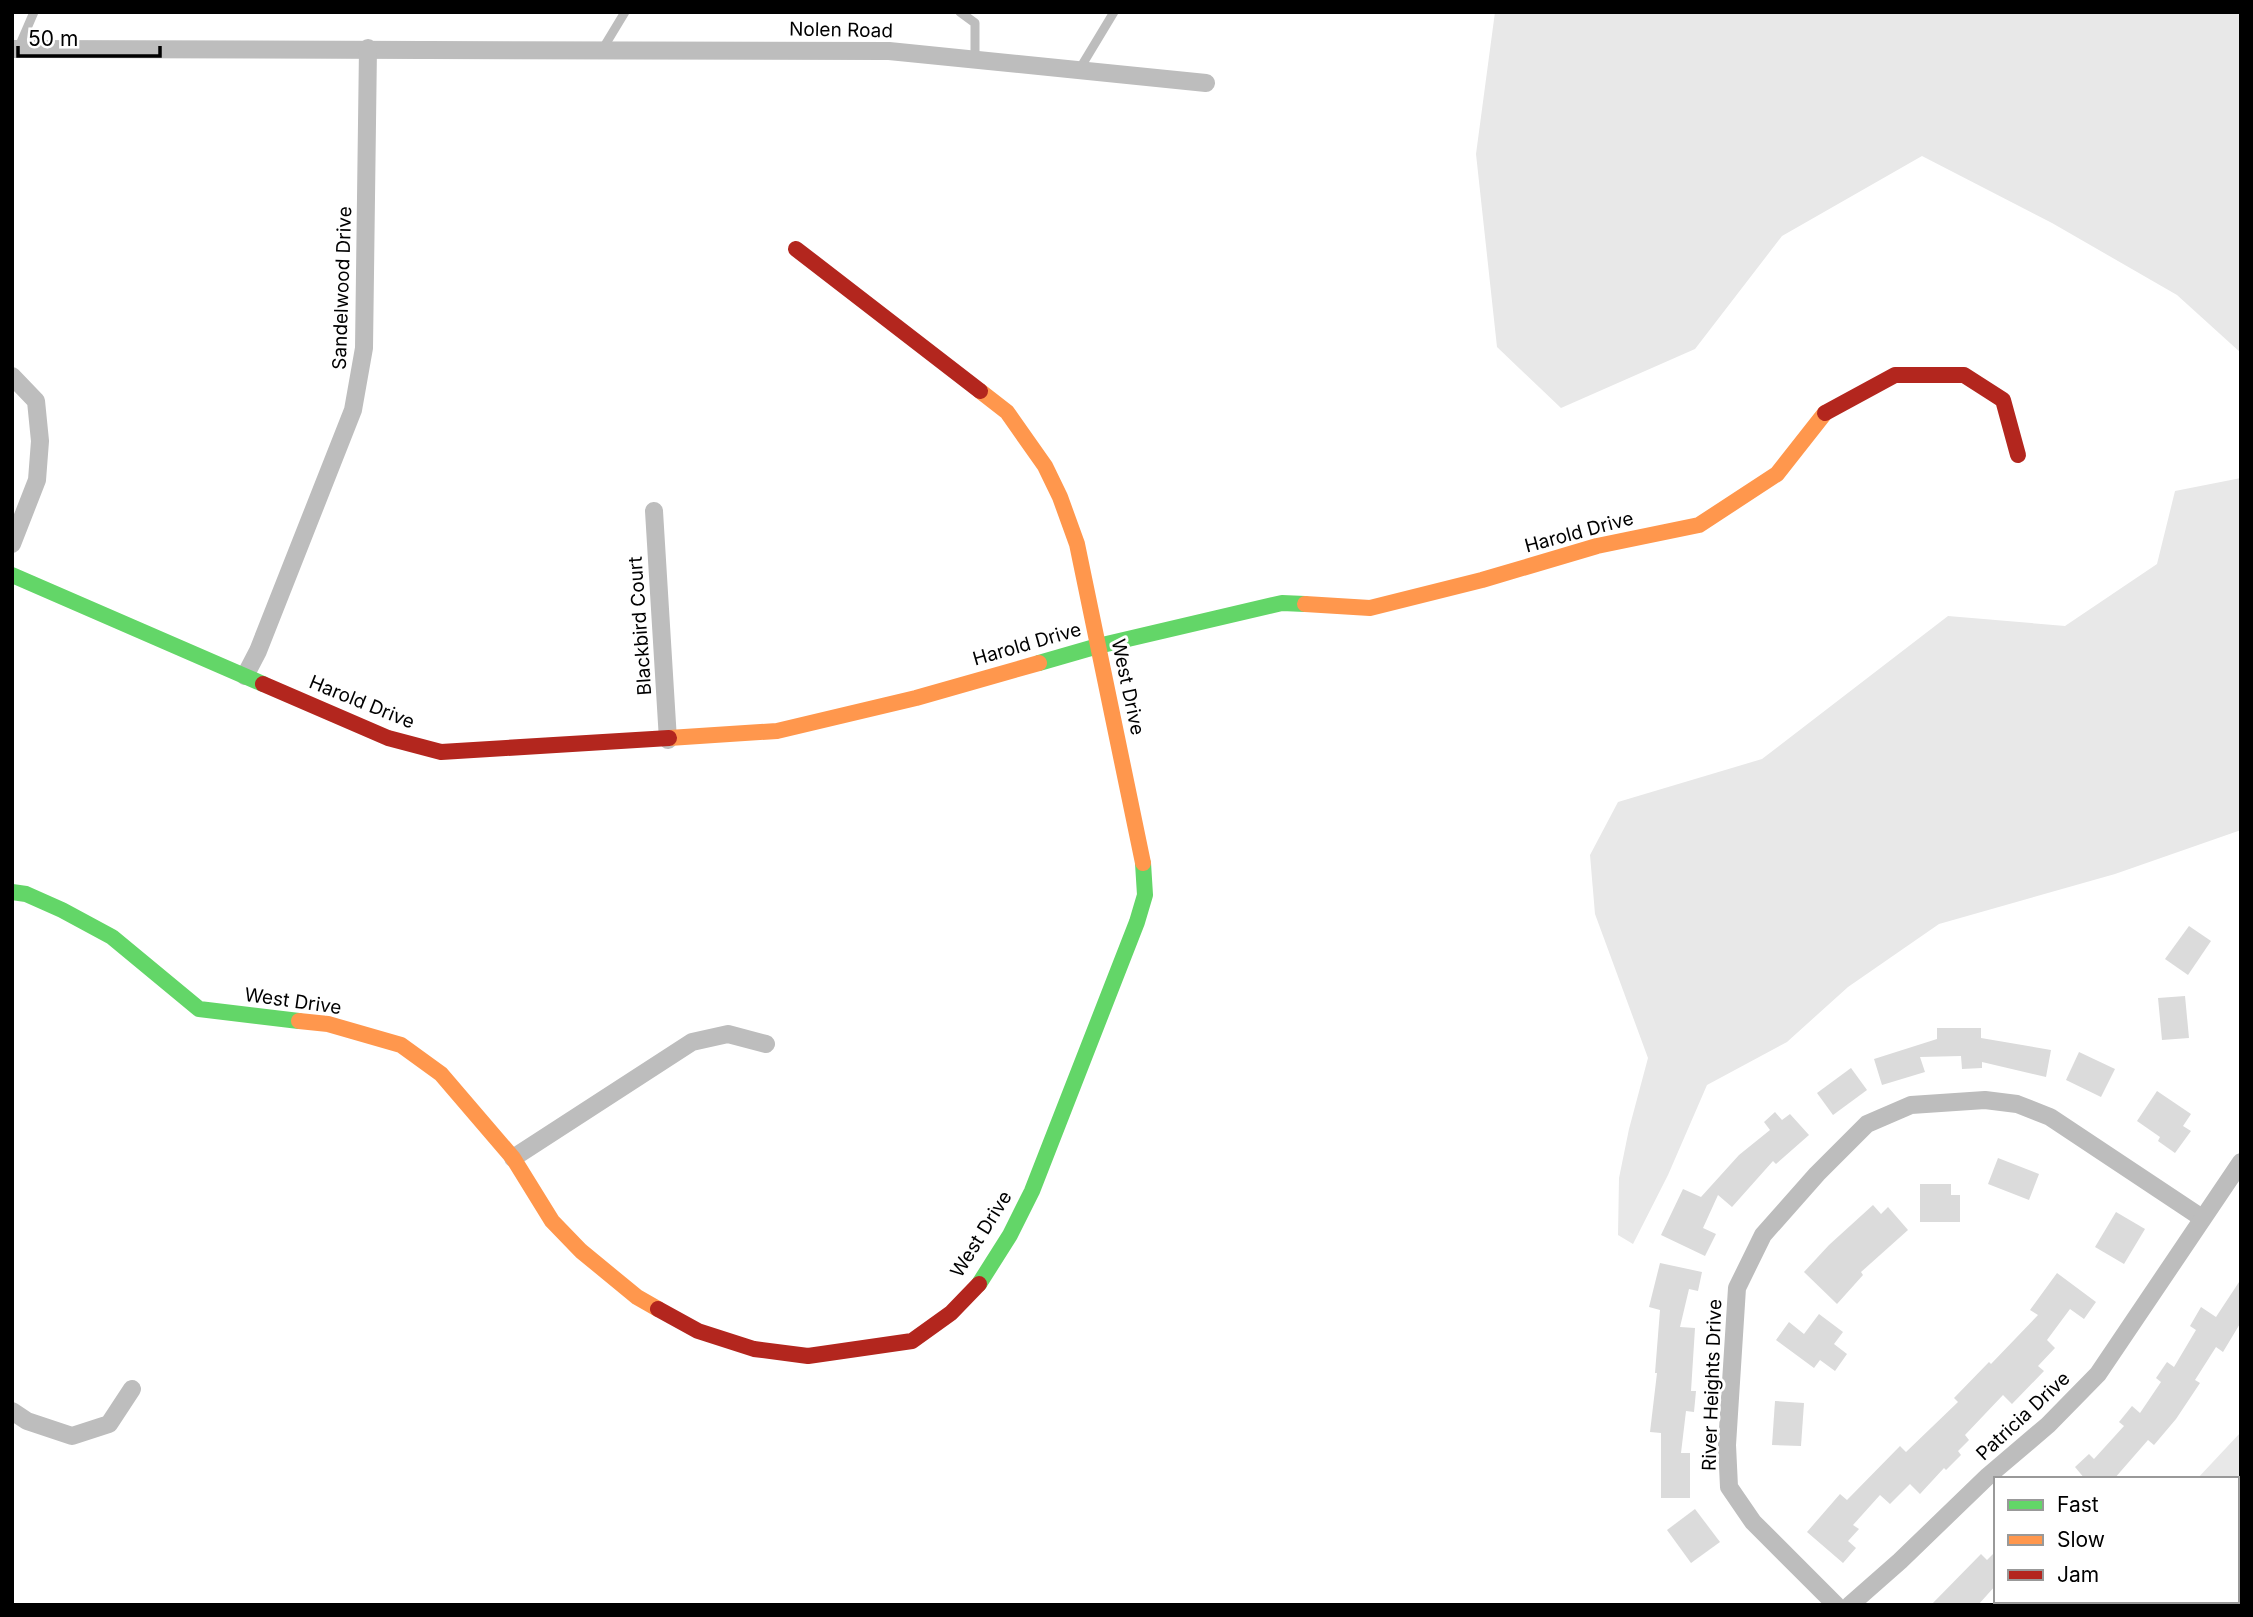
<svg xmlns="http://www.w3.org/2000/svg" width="2253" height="1617" viewBox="0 0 2253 1617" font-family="Inter,sans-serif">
	<rect width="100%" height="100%" fill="#fff"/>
	<g fill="#e8e8e8">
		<polygon points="1495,12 2241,12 2241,353 2177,295 2052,223 1922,156 1782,236 1695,349 1561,408 1497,347 1476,154"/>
		<polygon points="2241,478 2241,830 2115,874 1939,924 1848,987 1787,1042 1707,1085 1668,1175 1633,1244 1618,1235 1619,1178 1629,1129 1648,1058 1595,914 1590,855 1618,802 1762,759 1948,616 2065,626 2157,564 2175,491"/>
		<polygon points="2241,1432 2241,1605 2085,1605 2088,1601 2237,1601 2237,1479 2197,1479"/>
	</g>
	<g fill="#dbdbdb">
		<polygon points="2189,926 2211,941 2188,975 2165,959"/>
		<polygon points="2185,996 2189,1038 2162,1040 2158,998"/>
		<polygon points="1937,1028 1981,1028 1981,1038 2051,1050 2046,1077 1982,1062 1982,1068 1962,1069 1961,1056 1920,1057 1925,1072 1882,1085 1874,1059 1937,1039"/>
		<polygon points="2079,1052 2115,1069 2101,1097 2066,1080"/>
		<polygon points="1851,1068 1867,1090 1833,1115 1817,1093"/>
		<polygon points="2157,1091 2191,1114 2183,1126 2191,1131 2175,1153 2158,1141 2160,1137 2137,1121"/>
		<polygon points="1775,1112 1782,1120 1790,1114 1809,1135 1776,1164 1773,1161 1732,1207 1718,1195 1703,1228 1716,1234 1705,1256 1661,1235 1683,1189 1701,1197 1739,1155 1770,1130 1764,1122"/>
		<polygon points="1998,1158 2039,1174 2029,1200 1988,1184"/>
		<polygon points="1920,1184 1951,1184 1951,1195 1960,1195 1960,1222 1920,1222"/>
		<polygon points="1873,1205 1881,1214 1888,1207 1908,1230 1861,1272 1863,1275 1837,1304 1804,1272 1829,1245"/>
		<polygon points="2116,1212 2145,1229 2124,1264 2095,1247"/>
		<polygon points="1660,1263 1702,1272 1698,1291 1689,1289 1680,1327 1695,1328 1691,1391 1696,1391 1694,1412 1686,1411 1681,1453 1690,1453 1690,1498 1661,1498 1661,1433 1650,1432 1657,1373 1655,1373 1660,1310 1649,1307"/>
		<polygon points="2057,1273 2096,1302 2084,1319 2070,1309 2047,1340 2055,1348 2038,1366 2044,1371 2012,1404 2003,1395 1965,1435 1969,1440 1958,1451 1961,1455 1946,1470 1944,1468 1920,1494 1910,1484 1890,1504 1880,1495 1853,1525 1859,1529 1848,1541 1856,1548 1843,1563 1807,1532 1840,1494 1847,1500 1900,1446 1906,1452 1958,1402 1954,1398 1989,1362 1991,1364 2038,1315 2030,1310"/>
		<polygon points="2241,1279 2241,1322 2223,1352 2216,1347 2195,1380 2200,1383 2176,1419 2154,1445 2148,1440 2114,1479 2085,1479 2075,1467 2089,1454 2094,1459 2124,1426 2119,1422 2132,1406 2140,1413 2161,1382 2156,1378 2167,1362 2174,1367 2196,1330 2190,1326 2201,1307 2216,1317"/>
		<polygon points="1819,1314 1843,1332 1834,1344 1847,1354 1835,1371 1820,1360 1814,1368 1776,1340 1789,1322 1804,1334"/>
		<polygon points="1775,1401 1804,1403 1801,1446 1772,1445"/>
		<polygon points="1695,1509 1720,1542 1691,1563 1667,1530"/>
		<polygon points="1996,1551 1996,1585 1978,1605 1931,1605 1981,1554 1987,1560"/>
	</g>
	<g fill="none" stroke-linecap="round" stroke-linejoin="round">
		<g stroke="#bdbdbd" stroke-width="9">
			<polyline points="960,12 975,23 975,60"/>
			<polyline points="18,49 34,12"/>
			<polyline points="602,50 625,12"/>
			<polyline points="1079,70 1114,12"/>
		</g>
		<g stroke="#bdbdbd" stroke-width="18">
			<polyline points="12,49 889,51 1206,83"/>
			<polyline points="12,376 36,401 40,441 37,480 12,544"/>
			<polyline points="654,511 668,740"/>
			<polyline points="245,676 258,651 353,410 364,348 368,48"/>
			<polyline points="513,1158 692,1042 728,1034 766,1044"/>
			<polyline points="12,1411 27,1421 72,1436 109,1424 132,1389"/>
			<polyline points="1836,1605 1753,1522 1729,1487 1727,1445 1737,1288 1763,1235 1817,1174 1867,1124 1911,1105 1985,1100 2017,1104 2050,1117 2202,1218"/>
			<polyline points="1850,1605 1900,1561 1988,1476 2048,1425 2098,1374 2241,1162"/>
		</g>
		<g stroke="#63d668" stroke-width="16">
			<polyline points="12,575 263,684"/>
			<polyline points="1039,663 1098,646 1282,603 1305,604"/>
			<polyline points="12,892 26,894 62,910 112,937 199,1009 299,1021"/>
			<polyline points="979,1284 1010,1235 1032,1191 1137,922 1145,895 1143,863"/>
		</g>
		<g stroke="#ff974d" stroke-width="16">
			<polyline points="980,391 1007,412 1045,466 1060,497 1077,544 1143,863"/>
			<polyline points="1305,604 1370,608 1482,580 1597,546 1699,525 1777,474 1825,413"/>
			<polyline points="669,738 777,731 916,698 1039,663"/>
			<polyline points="299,1021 328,1024 401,1045 441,1074 513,1158 552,1221 581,1251 637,1297 658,1309"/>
		</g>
		<g stroke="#b3261e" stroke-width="16">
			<polyline points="796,249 980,391"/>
			<polyline points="1825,413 1895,375 1964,375 2003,400 2018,455"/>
			<polyline points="263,684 388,738 441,752 669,738"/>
			<polyline points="658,1309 698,1331 754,1349 808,1356 912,1341 951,1313 979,1284"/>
		</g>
	</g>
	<g text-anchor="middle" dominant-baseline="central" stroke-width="6" stroke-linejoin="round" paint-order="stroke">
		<g font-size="19" fill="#000" stroke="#fff">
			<text transform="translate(841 30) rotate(1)">Nolen Road</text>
			<text transform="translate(342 288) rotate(-88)">Sandelwood Drive</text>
			<text transform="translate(1579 532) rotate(-15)">Harold Drive</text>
			<text transform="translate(640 626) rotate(-94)">Blackbird Court</text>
			<text transform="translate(1027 644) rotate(-16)">Harold Drive</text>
			<text transform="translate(1128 687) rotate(78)">West Drive</text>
			<text transform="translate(362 702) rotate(22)">Harold Drive</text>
			<text transform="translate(293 1001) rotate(8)">West Drive</text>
			<text transform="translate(981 1234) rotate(-58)">West Drive</text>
			<text transform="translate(1712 1385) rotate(-88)">River Heights Drive</text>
			<text transform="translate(2023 1416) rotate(-43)">Patricia Drive</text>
		</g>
	</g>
	<rect width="2253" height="1617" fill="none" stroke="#000000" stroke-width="28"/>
	<rect x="1994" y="1477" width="245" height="126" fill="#ffffff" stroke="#999999" stroke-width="2"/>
	<rect x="2008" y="1500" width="35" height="10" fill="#63d668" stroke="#999999" stroke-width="2"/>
	<text x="2057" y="1512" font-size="21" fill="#000000">Fast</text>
	<rect x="2008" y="1535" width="35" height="10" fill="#ff974d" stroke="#999999" stroke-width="2"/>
	<text x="2057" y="1547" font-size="21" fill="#000000">Slow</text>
	<rect x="2008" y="1570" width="35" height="10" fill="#b3261e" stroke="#999999" stroke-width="2"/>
	<text x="2057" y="1582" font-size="21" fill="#000000">Jam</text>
	<path d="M18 46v10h142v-10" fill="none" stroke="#000000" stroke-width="3.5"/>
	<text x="28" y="46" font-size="21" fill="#000000" stroke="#ffffff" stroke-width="5" paint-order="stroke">50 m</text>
</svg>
